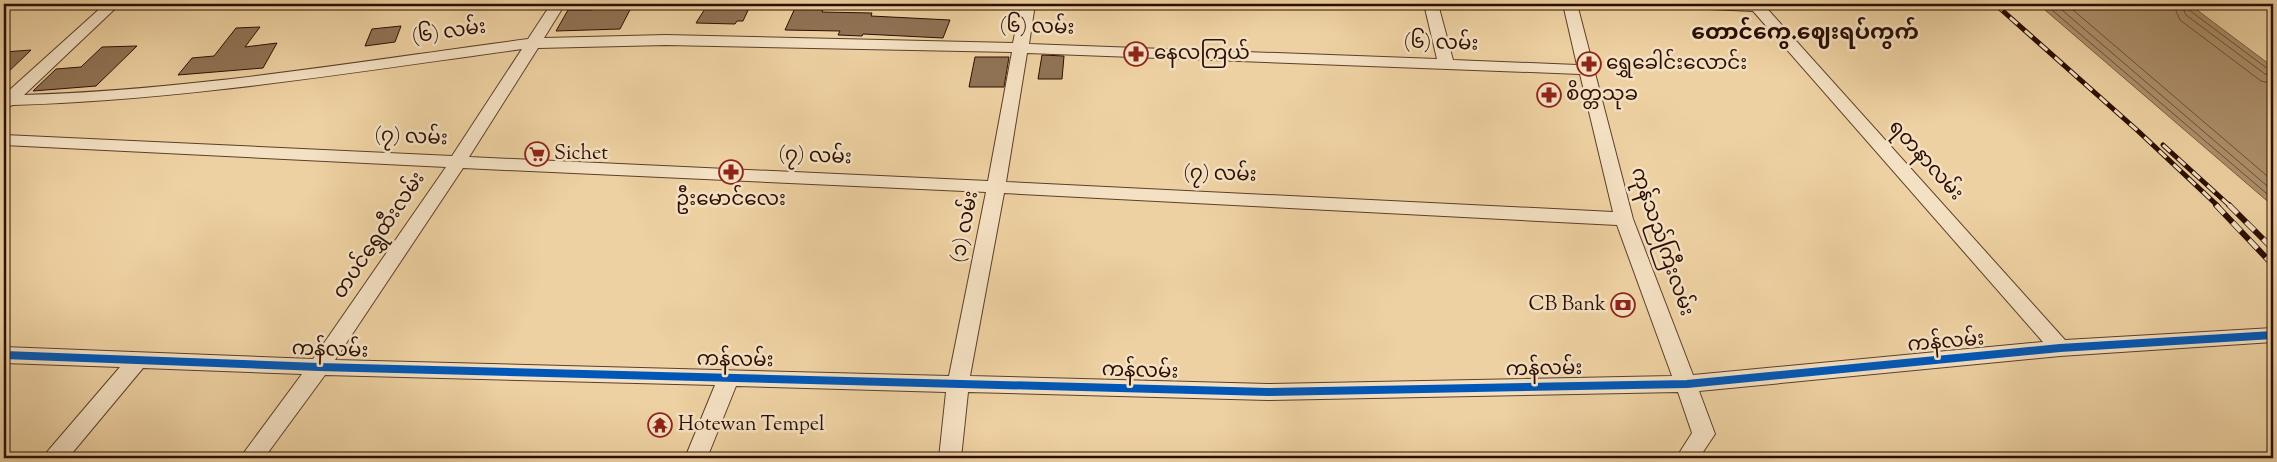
<svg xmlns="http://www.w3.org/2000/svg" width="2277" height="462" viewBox="0 0 2277 462" font-family="'Sorts Mill Goudy','Noto Sans Myanmar',serif">
	<rect width="100%" height="100%" fill="#eed1a2"/>
	<filter id="stains"><feTurbulence type="fractalNoise" baseFrequency=".004" numOctaves="4"/><feColorMatrix values="0 0 0 0 .2 0 0 0 0 .09 0 0 0 0 .02 0 0 0 .5 -.17"/></filter>
	<radialGradient id="worn" r=".72"><stop offset=".6" stop-color="#630" stop-opacity="0"/><stop offset="1" stop-color="#630" stop-opacity=".3"/></radialGradient>
	<polygon fill="#ac8f6b" stroke="#785b41" points="2038,4 2189,4 2273,67 2273,206"/>
	<g fill="none" stroke-linecap="round" stroke-linejoin="round">
		<g stroke="#6c4e36" stroke-width="1">
			<polyline points="2045,4 2273,199"/>
			<polyline points="2055,4 2273,191"/>
			<polyline points="2066,4 2273,181"/>
			<polyline points="2173,4 2180,20 2261,81 2273,84"/>
			<polyline points="2181,4 2186,15 2265,74 2273,77"/>
			<polyline points="2187,4 2189,10 2268,69 2273,70"/>
		</g>
	</g>
	<g fill="#907355" stroke="#2b0e01">
		<polygon points="595,4 633,4 620,29 556,31 568,10 592,10"/>
		<polygon points="708,4 751,4 743,21 737,21 735,24 696,23"/>
		<polygon points="795,8 823,9 822,12 872,13 871,16 950,20 943,38 863,34 862,36 838,35 840,31 785,30"/>
		<polygon points="401,26 395,42 365,46 372,29"/>
		<polygon points="260,27 245,47 277,43 263,68 178,75 192,58 214,56 236,28"/>
		<polygon points="137,46 96,86 33,91 56,69 81,67 102,47"/>
		<polygon points="31,50 4,76 4,52"/>
		<polygon points="1042,55 1064,56 1062,79 1038,79"/>
		<polygon points="975,57 1009,57 1004,87 969,87"/>
	</g>
	<g fill="none" stroke-linecap="round" stroke-linejoin="round">
		<g stroke="#5c3f29" stroke-width="2">
			<path id="minor" d="M105,4H120L24,95C193,90 361,61 528,39L551,4H565L544,38L666,35L1013,43L1021,4H1035L1029,44L1437,59L1424,4H1438L1453,60L1577,65L1563,4H1577L1633,219L1693,375L2043,342L1753,11L1687,8L1680,4H1763L2065,340L2273,328V342L2060,356L1699,391L1715,434L1699,458H1676L1692,433L1678,392L1268,400L968,392L961,458H939L946,392L736,386L707,458H685L715,385L325,375L264,458H240L302,374L143,368L68,458H44L47,452L120,367L4,363V347L313,359L446,167L4,145V135L452,156L522,49C352,72 184,100 13,105L4,108V95ZM666,45L1012,52L988,181L469,157L538,48ZM1027,53L1580,74L1613,212L1006,182ZM463,168L986,192L949,376L335,360ZM1004,193L1617,225L1672,376L1268,384L970,376Z"/>
		</g>
		<use href="#minor" fill="#f4e1c3" fill-rule="evenodd"/>
		<g stroke="#2b0e01" stroke-width="5">
			<g id="rail-far1">
				<polyline points="1995,4 2138,131 2218,206"/>
				<polyline points="2163,145 2230,206"/>
			</g>
		</g>
		<g stroke="#2b0e01" stroke-width="6">
			<g id="rail">
				<polyline points="2216,205 2273,265"/>
				<polyline points="2229,205 2273,249"/>
			</g>
		</g>
		<use href="#rail-far1" stroke="#f4e1c3" stroke-width="3" stroke-dasharray="10" stroke-linecap="butt"/>
		<use href="#rail" stroke="#f4e1c3" stroke-width="4.5" stroke-dasharray="12" stroke-linecap="butt"/>
		<g stroke="#f4e1c3" stroke-width="11">
			<polyline id="cycleway" points="4,355 319,367 1268,392 1687,384 2060,348 2273,335"/>
		</g>
		<use href="#cycleway" stroke="#0057b8" stroke-width="8"/>
	</g>
	<defs>
		<g id="pharmacy-ring" transform="scale(1.25)"><circle r="9.5" fill="#f4e1c3" stroke="#8f2418" stroke-width="1.5"/><path d="M-2-6h4v4h4v4h-4v4h-4v-4h-4v-4h4Z" fill="#8f2418"/></g>
		<g id="supermarket-ring" transform="scale(1.25)"><circle r="9.5" fill="#f4e1c3" stroke="#8f2418" stroke-width="1.5"/><path d="M-6-5.5h2.5l.6 2H6L4.5 2H-2.5L-4.4-4H-6ZM-1.5 3.2a1.3 1.3 0 1 0 .1 0ZM3 3.2a1.3 1.3 0 1 0 .1 0Z" fill="#8f2418"/></g>
		<g id="bank-ring" transform="scale(1.25)"><circle r="9.5" fill="#f4e1c3" stroke="#8f2418" stroke-width="1.5"/><path d="M-6-4H6V4H-6ZM0-2.3a2.3 2.3 0 1 0 0 4.6a2.3 2.3 0 1 0 0-4.6Z" fill="#8f2418"/></g>
		<g id="temple-ring" transform="scale(1.25)"><circle r="9.5" fill="#f4e1c3" stroke="#8f2418" stroke-width="1.5"/><path d="M0-6L5-2H3V0L6.5 2.5H4V6H1.5V3h-3V6H-4V2.5H-6.5L-3 0V-2H-5Z" fill="#8f2418"/></g>
	</defs>
	<g fill-rule="evenodd">
		<use href="#pharmacy-ring" x="1136" y="54"/>
		<use href="#pharmacy-ring" x="1589" y="64"/>
		<use href="#pharmacy-ring" x="1549" y="95"/>
		<use href="#supermarket-ring" x="537" y="154"/>
		<use href="#pharmacy-ring" x="731" y="172"/>
		<use href="#bank-ring" x="1623" y="305"/>
		<use href="#temple-ring" x="660" y="425"/>
	</g>
	<g text-anchor="middle" dominant-baseline="central" stroke-width="5" stroke-linejoin="round" paint-order="stroke">
		<g font-size="20" fill="#2b0e01" stroke="#f4e1c3">
			<text transform="translate(1037 28) rotate(2)">(၆) လမ်း</text>
			<text transform="translate(449 33) rotate(-8)">(၆) လမ်း</text>
			<text transform="translate(1441 44) rotate(2)">(၆) လမ်း</text>
			<text transform="translate(411 138) rotate(3)">(၇) လမ်း</text>
			<text transform="translate(815 157) rotate(3)">(၇) လမ်း</text>
			<text transform="translate(1925 161) rotate(48)">ရတနာလမ်း</text>
			<text transform="translate(1220 175) rotate(2)">(၇) လမ်း</text>
			<text transform="translate(966 227) rotate(-79)">(၁) လမ်း</text>
			<text transform="translate(380 236) rotate(-56)">တပင်ရွှေထီးလမ်း</text>
			<text transform="translate(1661 242) rotate(71)">ကုန်သည်ကြီးလမ်း</text>
			<text transform="translate(1946 343) rotate(-5)">ကန်လမ်း</text>
			<text transform="translate(330 351) rotate(2)">ကန်လမ်း</text>
			<text transform="translate(735 361) rotate(1)">ကန်လမ်း</text>
			<text transform="translate(1544 370) rotate(-1)">ကန်လမ်း</text>
			<text transform="translate(1140 372) rotate(2)">ကန်လမ်း</text>
		</g>
		<g font-size="20" fill="#2b0e01" stroke="#f4e1c3" text-anchor="start">
			<text x="1154" y="54">နေလကြယ်</text>
			<text x="1606" y="64">ရွှေခေါင်းလောင်း</text>
			<text x="1566" y="95">စိတ္တသုခ</text>
			<text x="554" y="154">Sichet</text>
			<text x="731" y="200" text-anchor="middle">ဦးမောင်လေး</text>
			<text x="1606" y="305" text-anchor="end">CB Bank</text>
			<text x="678" y="425">Hotewan Tempel</text>
		</g>
		<g font-size="22" font-weight="bold" fill="#2b0e01" stroke="#f4e1c3">
			<text x="1805" y="34">တောင်ကွေ.ဈေးရပ်ကွက်</text>
		</g>
	</g>
	<rect width="2277" height="462" fill="none" stroke="#eed1a2" stroke-width="20"/>
	<rect x="5" y="5" width="2267" height="452" fill="none" stroke="#2b0e01" stroke-width="2.5"/>
	<rect x="10" y="10" width="2257" height="442" fill="none" stroke="#2b0e01"/>
	<rect width="100%" height="100%" filter="url(#stains)"/>
	<rect width="100%" height="100%" fill="url(#worn)"/>
</svg>
